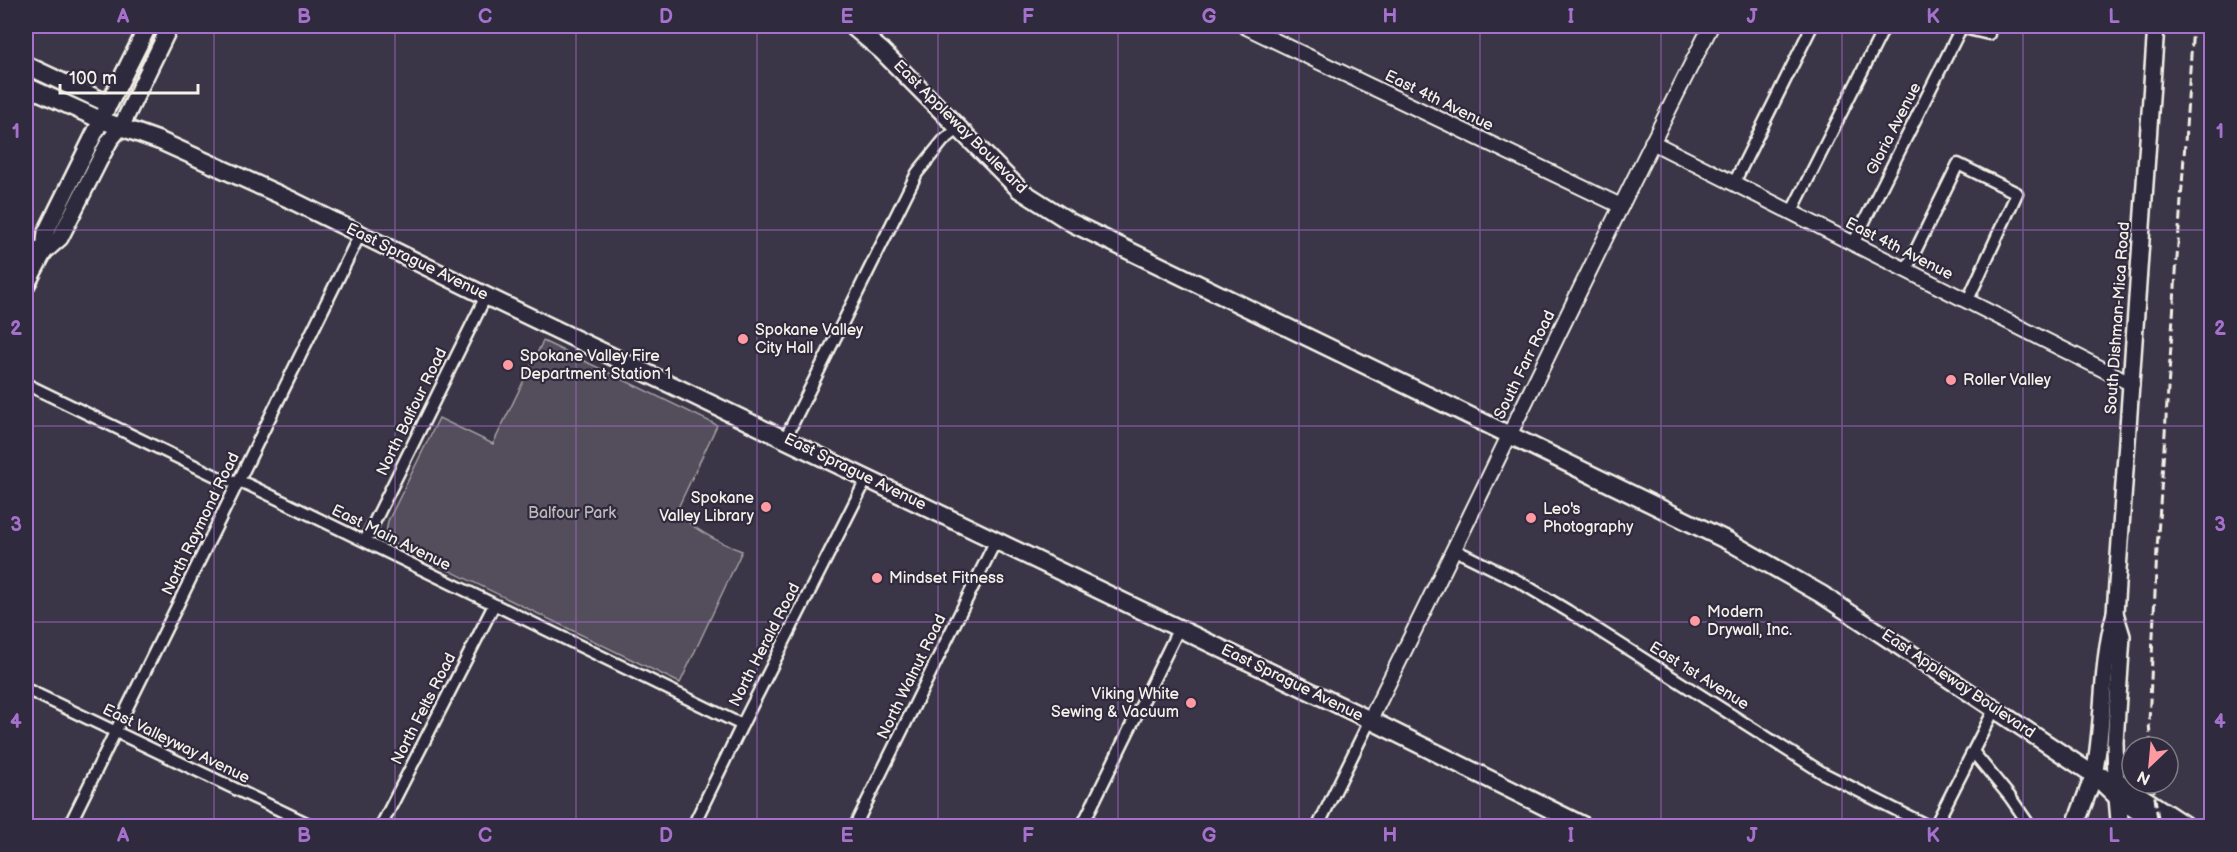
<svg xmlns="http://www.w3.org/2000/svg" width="2237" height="852" viewBox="0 0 2237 852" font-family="'Balsamiq Sans',sans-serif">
	<rect width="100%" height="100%" fill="#3b3647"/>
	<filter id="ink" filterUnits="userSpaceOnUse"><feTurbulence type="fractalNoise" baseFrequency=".0167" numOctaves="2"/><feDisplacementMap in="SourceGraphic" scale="12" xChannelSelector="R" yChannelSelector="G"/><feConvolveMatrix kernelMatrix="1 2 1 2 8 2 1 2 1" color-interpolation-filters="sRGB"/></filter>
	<g filter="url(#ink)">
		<path fill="#534e5c" stroke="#a4a0a2" stroke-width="1.5" d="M543,341L717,425L676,512C696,531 717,542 742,551L680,683L395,544L386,533L388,521L439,418L493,444Z"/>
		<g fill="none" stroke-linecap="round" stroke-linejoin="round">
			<g stroke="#f4f1e8" stroke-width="15">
				<g id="minor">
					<polyline points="1955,26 1989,34"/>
					<polyline points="1734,183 1812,26"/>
					<polyline points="1791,213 1885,26"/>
					<polyline points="26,243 44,252"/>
					<polyline points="1853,244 1961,28"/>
					<polyline points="1906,270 1958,164 2017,193 1967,302"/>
					<polyline points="26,384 224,480 238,481 249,485 742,725"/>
					<polyline points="785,439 917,173 943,141 958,129"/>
					<polyline points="365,541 486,296"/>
					<polyline points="1455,550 1518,581 1568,611 1823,773 1928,826"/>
					<polyline points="26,689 313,826"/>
					<polyline points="1974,753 2010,797 2030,826"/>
					<polyline points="69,826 360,234"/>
					<polyline points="381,826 494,605"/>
					<polyline points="693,826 742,725 867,478"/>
					<polyline points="855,826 996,540"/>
					<polyline points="1082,826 1179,628"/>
					<polyline points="1318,826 1370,720"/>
					<polyline points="1935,826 1995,708"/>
				</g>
			</g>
			<g stroke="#f4f1e8" stroke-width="18">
				<g id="tertiary">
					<polyline points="1244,26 1621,206"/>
					<polyline points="1652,142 2132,384"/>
					<path d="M1370,720C1485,489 1594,255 1711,26"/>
				</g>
			</g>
			<g stroke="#f4f1e8" stroke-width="20">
				<g id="secondary">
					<polyline points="44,252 46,232 109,104"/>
					<polyline points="26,286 44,252 60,238 102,155 110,140 121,127 170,26"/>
					<polyline points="2115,613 2122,636 2115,742 2116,780"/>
					<path d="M2094,775C2105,721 2100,666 2115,613L2156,26"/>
				</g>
			</g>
			<g stroke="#f4f1e8" stroke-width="21">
				<g id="primary">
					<polyline points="852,26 882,51 1020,190 1072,223 1728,541 1821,594 2094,775 2118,798 2160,826"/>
					<polyline points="26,65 109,104 148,26"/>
					<polyline points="26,86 101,120 160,141 289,199 486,296 1370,720 1584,826"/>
					<polyline points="2095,775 2116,780 2186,826"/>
					<polyline points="2117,792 2120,826"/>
					<polyline points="2075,826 2094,775"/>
				</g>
			</g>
			<use href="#minor" stroke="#2f2a3d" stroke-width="10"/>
			<use href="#tertiary" stroke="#2f2a3d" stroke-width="14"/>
			<use href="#secondary" stroke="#2f2a3d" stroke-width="15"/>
			<use href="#primary" stroke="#2f2a3d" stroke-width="16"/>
			<g stroke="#f4f1e8" stroke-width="3" stroke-dasharray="9 4.5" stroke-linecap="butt">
				<polyline points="2151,747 2149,723 2157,549 2193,26"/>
				<polyline points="2153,783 2159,826"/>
			</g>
		</g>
	</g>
	<path fill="none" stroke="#a571cd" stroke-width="1.5" stroke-opacity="0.55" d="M214,26V826M395,26V826M576,26V826M757,26V826M938,26V826M1118,26V826M1299,26V826M1480,26V826M1661,26V826M1842,26V826M2023,26V826M26,230H2212M26,426H2212M26,622H2212"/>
	<g fill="#ff9aa2" stroke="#2f2a3d" stroke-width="2">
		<circle cx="743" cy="339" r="6"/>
		<circle cx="508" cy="365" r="6"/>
		<circle cx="1951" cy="380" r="6"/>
		<circle cx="766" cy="507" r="6"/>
		<circle cx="1531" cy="518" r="6"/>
		<circle cx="877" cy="578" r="6"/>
		<circle cx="1695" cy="621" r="6"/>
		<circle cx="1191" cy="703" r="6"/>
	</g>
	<g text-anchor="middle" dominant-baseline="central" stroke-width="4.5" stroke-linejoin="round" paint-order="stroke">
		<g font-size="16" fill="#f4f1e8" stroke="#2f2a3d">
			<text transform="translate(1439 101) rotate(26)">East 4th Avenue</text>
			<text transform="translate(960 127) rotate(45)">East Appleway Boulevard</text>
			<text transform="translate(1894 129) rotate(-63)">Gloria Avenue</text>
			<text transform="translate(1899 249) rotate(27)">East 4th Avenue</text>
			<text transform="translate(417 262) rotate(26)">East Sprague Avenue</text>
			<text transform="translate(2118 318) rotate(-86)">South Dishman-Mica Road</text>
			<text transform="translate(1525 365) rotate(-64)">South Farr Road</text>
			<text transform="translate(412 412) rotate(-64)">North Balfour Road</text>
			<text transform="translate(855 472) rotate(26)">East Sprague Avenue</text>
			<text transform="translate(201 524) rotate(-64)">North Raymond Road</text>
			<text transform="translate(391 538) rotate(26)">East Main Avenue</text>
			<text transform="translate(765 645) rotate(-63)">North Herald Road</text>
			<text transform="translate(1699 676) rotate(32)">East 1st Avenue</text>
			<text transform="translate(912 677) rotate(-64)">North Walnut Road</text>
			<text transform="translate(1292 683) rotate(26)">East Sprague Avenue</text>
			<text transform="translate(1958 684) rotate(34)">East Appleway Boulevard</text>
			<text transform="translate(424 709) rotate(-63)">North Felts Road</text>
			<text transform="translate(176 744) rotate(26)">East Valleyway Avenue</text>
		</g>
		<g font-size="16" fill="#f4f1e8" stroke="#2f2a3d" text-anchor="start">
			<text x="755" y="330">Spokane Valley<tspan x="755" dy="18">City Hall</tspan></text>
			<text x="520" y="356">Spokane Valley Fire<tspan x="520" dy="18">Department Station 1</tspan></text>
			<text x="1963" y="380">Roller Valley</text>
			<text x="754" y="498" text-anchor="end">Spokane<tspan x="754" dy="18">Valley Library</tspan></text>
			<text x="1543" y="509">Leo's<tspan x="1543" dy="18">Photography</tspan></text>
			<text x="889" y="578">Mindset Fitness</text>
			<text x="1707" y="612">Modern<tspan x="1707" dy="18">Drywall, Inc.</tspan></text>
			<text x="1179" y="694" text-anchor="end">Viking White<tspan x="1179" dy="18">Sewing &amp; Vacuum</tspan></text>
		</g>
		<g font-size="16" fill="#bcb8b7" stroke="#2f2a3d">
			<text x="572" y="513">Balfour Park</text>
		</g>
	</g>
	<rect width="2237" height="852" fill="none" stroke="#2f2a3d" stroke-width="66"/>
	<g transform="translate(2150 765) rotate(206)"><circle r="28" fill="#2f2a3d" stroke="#7e7a81" stroke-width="1.5"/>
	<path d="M0-4.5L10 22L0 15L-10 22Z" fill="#ff9aa2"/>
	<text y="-9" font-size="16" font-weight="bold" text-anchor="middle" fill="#f4f1e8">N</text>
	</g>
	<path d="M60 84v9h138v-9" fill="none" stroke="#f4f1e8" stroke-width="3"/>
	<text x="69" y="84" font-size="18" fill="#f4f1e8" stroke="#2f2a3d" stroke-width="4.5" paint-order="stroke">100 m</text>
	<rect x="33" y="33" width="2171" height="786" fill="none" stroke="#a571cd" stroke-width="2"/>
	<g font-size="20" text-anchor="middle" font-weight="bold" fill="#a571cd">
		<text x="123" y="23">A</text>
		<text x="304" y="23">B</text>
		<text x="485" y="23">C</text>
		<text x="666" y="23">D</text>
		<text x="847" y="23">E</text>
		<text x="1028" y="23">F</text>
		<text x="1209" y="23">G</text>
		<text x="1390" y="23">H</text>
		<text x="1571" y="23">I</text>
		<text x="1752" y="23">J</text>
		<text x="1933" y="23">K</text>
		<text x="2114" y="23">L</text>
		<text x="16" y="138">1</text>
		<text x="2220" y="138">1</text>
		<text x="16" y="335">2</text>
		<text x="2220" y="335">2</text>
		<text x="16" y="531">3</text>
		<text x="2220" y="531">3</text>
		<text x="16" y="728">4</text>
		<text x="2220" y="728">4</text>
		<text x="123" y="842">A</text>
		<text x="304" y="842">B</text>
		<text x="485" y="842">C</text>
		<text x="666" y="842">D</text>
		<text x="847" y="842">E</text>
		<text x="1028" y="842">F</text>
		<text x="1209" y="842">G</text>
		<text x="1390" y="842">H</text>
		<text x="1571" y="842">I</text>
		<text x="1752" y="842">J</text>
		<text x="1933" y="842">K</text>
		<text x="2114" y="842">L</text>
	</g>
</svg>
